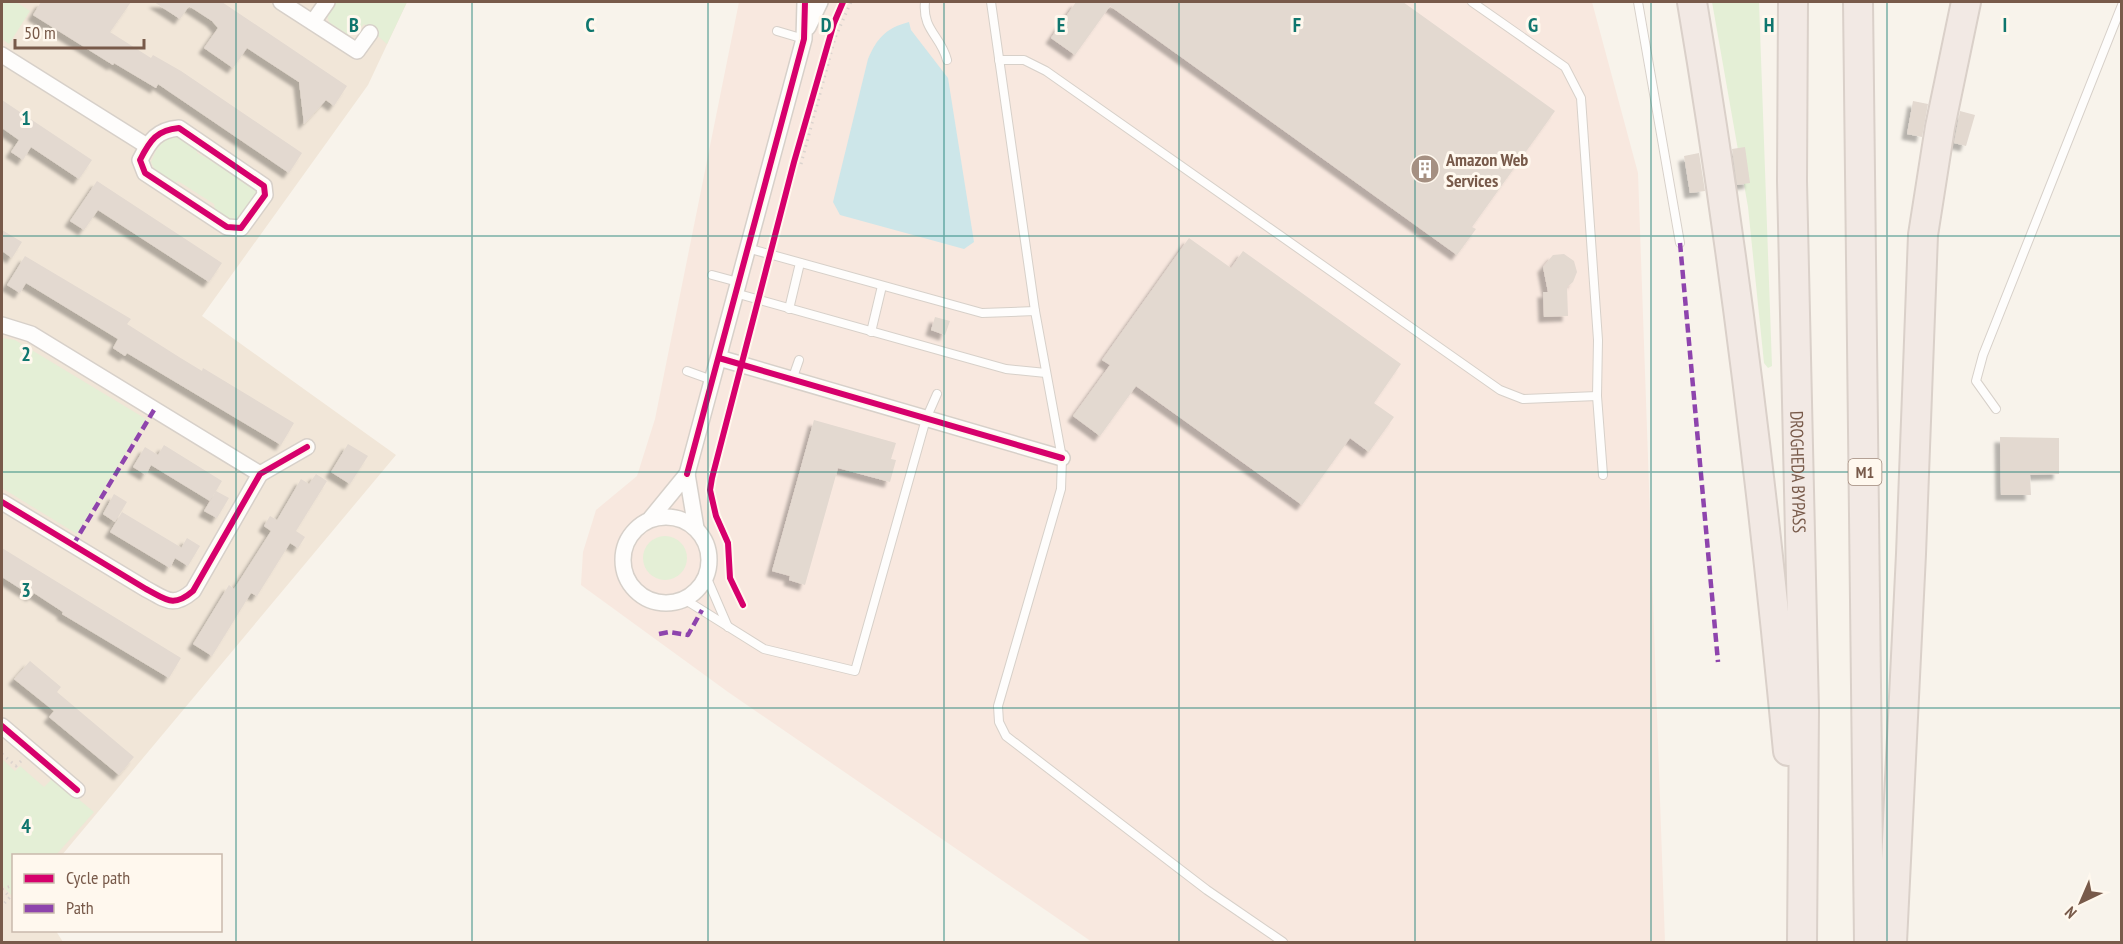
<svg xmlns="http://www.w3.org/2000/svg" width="2123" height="944" viewBox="0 0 2123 944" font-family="'PT Sans Narrow',sans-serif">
	<defs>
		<filter id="shadow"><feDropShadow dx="-5.5" dy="5.5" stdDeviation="1.5" flood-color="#0004"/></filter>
	</defs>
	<rect width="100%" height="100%" fill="#f8f3eb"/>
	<polygon fill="#f1e6d8" points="2,2 407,2 368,85 202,316 396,455 62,855 14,856 14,930 56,931 63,942 2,942"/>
	<polygon fill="#f8e8df" points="739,2 1592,2 1638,173 1665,942 1092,942 728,692 581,585 583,552 596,510 637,476 655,419"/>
	<g fill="#e4efd6">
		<polygon points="2,2 16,2 30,11 9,44 2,39"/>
		<polygon points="334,2 407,2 387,44 364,24 356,33 348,35 329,22 326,12"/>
		<polygon points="1712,2 1759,2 1772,366 1768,368 1764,363 1748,207"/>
		<polygon points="169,136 182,136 196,145 197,153 255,186 257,197 243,219 230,222 216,213 214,204 178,181 171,184 157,175 151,162 157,148"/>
		<polygon points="2,338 15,340 146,419 77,534 2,488"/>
		<circle cx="665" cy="558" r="22"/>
		<polygon points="2,759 15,771 20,766 44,787 53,778 94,812 56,855 14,856 13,897 2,885"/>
	</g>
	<path fill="#cde6e9" d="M909,22L911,30L948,78L974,242L964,249L840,215L833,202L868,59C877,38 886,28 909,22Z"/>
	<g fill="#e3d9d0" filter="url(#shadow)">
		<polygon points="41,2 131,2 110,32 151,58 153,55 181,71 302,153 289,173 158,84 156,88 114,63 113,65 33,15"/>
		<polygon points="154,2 222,2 347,86 334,106 326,100 304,124 299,82 247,48 233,68 204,48 218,28 212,21 189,6 180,19"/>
		<polygon points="1076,2 1403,2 1555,111 1472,227 1476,229 1457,255 1110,6 1075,55 1051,38"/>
		<polygon points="2,100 92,160 79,179 31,147 23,160 11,152 19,140 2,128"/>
		<polygon points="1913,101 1928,104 1922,137 1907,134"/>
		<polygon points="1960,111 1975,115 1966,146 1954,143"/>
		<polygon points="1745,147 1750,183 1737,185 1732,149"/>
		<polygon points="1699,153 1705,191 1690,193 1684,156"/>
		<polygon points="97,181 222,263 209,282 98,210 84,230 70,221"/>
		<polygon points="2,230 22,242 12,258 2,251"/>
		<polygon points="1189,238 1231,268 1243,251 1401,364 1374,403 1394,417 1369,452 1350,438 1302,505 1136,386 1100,436 1073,416 1110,365 1102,360"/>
		<polygon points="1564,254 1574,261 1577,272 1573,282 1567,287 1568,316 1544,317 1543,292 1548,292 1543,267 1553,255"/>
		<polygon points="25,256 131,319 127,324 179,357 202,371 203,368 294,423 281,445 127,353 125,356 113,348 118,339 54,300 26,283 20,293 7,285"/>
		<polygon points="935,317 950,321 945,335 931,330"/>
		<polygon points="814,420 896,443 891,459 896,460 890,482 838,468 805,585 789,580 790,576 772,571"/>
		<polygon points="2000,437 2059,438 2059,474 2030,475 2031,495 2001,495"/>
		<polygon points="348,444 368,456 350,484 331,472"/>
		<polygon points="164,445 222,481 210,501 151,465 146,475 133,467 145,447 158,455"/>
		<polygon points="316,474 327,481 296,531 305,537 298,548 290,543 257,596 251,593 212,656 193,644 229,585 234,589 271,531 264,526 270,516 277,520 301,479 309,484"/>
		<polygon points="216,491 229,498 217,518 204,511"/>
		<polygon points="114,494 127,502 115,522 103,514"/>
		<polygon points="122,512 182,548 180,550 187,538 200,546 188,566 175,558 170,568 110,532"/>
		<polygon points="2,548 181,658 169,678 62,614 63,612 34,593 32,596 2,577"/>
		<polygon points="30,661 61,687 57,692 134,757 119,775 49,717 54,711 14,679"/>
	</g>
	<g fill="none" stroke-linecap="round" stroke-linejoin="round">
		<g stroke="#d7d0c9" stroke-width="10">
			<g id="lane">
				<path d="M925,2C922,30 941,36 947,60"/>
				<polyline points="991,2 1035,311 1062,458 1061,489 998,706 999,722 1006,736 1207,890 1283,942"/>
				<polyline points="1472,2 1565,67 1581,98 1598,340 1597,396 1603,475"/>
				<polyline points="1638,2 1680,243"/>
				<polyline points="777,31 804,39"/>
				<polyline points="999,60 1024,60 1046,71 1500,390 1523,399 1597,396"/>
				<polyline points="747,248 982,313 1035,311"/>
				<polyline points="712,275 738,282"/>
				<polyline points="735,293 1006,369 1046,373"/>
				<polyline points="789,309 800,263"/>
				<polyline points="871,332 882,286"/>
				<polyline points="687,371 712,380"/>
				<polyline points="792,380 799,360"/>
				<polyline points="1996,409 1976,381 1983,355 2122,5"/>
				<polyline points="706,576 728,627"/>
				<polyline points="684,599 764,649 855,671 926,419 937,394"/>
			</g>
		</g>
		<g stroke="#d7d0c9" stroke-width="18">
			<g id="street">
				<polyline points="281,2 357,51 370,33"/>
				<polyline points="313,22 327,2"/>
				<polyline points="808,27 820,2"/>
				<polyline points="2,55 147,146"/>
				<path d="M179,128L264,186L265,195L241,228L227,227L145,173L140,160C150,140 157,130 179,128Z"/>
				<polyline points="2,325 31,334 260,474"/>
				<polyline points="719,358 1062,458"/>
				<polyline points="687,474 804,39 805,2"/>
				<path d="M2,502L146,589C167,600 173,608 193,591L260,474L307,447"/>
				<circle cx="666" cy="560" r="43"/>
				<polyline points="651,518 687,474 696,528"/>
				<polyline points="2,726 77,790"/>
			</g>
		</g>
		<g stroke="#dad0c9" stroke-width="32">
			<g id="highway">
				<path d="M1692,2C1734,250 1764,500 1788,751"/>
				<path id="s1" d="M1793,2L1792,181L1804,711L1802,942"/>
				<polyline points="1858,2 1869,942"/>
				<polyline points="1892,942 1911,554 1923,235 1940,127 1966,2"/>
			</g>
		</g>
		<g stroke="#dbd3ce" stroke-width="3" stroke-dasharray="1.5 4.5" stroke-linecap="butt">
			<polyline points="801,164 835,38 851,2"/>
			<polyline points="2,754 16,766 21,761"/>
			<polyline points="2,889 10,897 2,906"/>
			<polyline points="2,889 14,885"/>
		</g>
		<use href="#lane" stroke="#fefdfc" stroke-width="8"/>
		<use href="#street" stroke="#fefdfc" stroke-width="15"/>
		<use href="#highway" stroke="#f2e9e4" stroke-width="28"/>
		<g stroke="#8e44ad" stroke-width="4.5" stroke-dasharray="9 4.5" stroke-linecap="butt">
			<polyline points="1680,243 1718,662"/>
			<polyline points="73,545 154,410"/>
			<polyline points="659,634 669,632 688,635 702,610"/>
		</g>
		<g stroke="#fff8ee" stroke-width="10">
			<g id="cycleway">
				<path d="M179,128L264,186L265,195L241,228L227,227L145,173L140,160C150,140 157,130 179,128Z"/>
				<polyline points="719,358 1062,458"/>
				<polyline points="687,474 804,39 805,2"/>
				<path d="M2,502L146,589C167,600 173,608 193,591L260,474L307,447"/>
				<polyline points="743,605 730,578 728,543 716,516 710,490 712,478 794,162 834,23 843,2"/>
				<polyline points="2,726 77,790"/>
			</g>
		</g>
		<use href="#cycleway" stroke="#d6006c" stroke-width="6"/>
	</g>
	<path fill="none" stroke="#0f766e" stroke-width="1.5" stroke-opacity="0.55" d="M236,2V942M472,2V942M708,2V942M944,2V942M1179,2V942M1415,2V942M1651,2V942M1887,2V942M2,236H2122M2,472H2122M2,708H2122"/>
	<defs>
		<g id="building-disc" transform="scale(1.5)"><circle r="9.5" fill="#a59082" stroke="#fff8ee"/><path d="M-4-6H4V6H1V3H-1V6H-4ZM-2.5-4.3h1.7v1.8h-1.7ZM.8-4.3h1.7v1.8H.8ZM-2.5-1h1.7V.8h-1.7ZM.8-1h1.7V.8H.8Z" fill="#fff"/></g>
	</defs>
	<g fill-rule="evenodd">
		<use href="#building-disc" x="1425" y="169"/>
	</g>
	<g text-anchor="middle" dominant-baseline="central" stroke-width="6" stroke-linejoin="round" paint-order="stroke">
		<rect fill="#fff8ee" stroke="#a0897b" stroke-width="1.5" x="1848.5" y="459" width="33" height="26" rx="4.5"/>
		<g font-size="16" font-weight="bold" fill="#785a4a">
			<text x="1865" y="472">M1</text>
		</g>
		<g font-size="18" font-weight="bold" fill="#785a4a" stroke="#fff8ee" text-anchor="start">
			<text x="1446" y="159">Amazon Web<tspan x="1446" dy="21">Services</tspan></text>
		</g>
		<g font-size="18" fill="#785a4a" stroke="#fff8ee">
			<text stroke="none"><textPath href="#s1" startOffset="470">DROGHEDA BYPASS</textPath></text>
		</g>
	</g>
	<g font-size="20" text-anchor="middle" font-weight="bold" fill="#0f766e" stroke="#fff8ee" stroke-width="6" stroke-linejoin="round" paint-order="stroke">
		<text x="354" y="32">B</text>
		<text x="590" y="32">C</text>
		<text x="826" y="32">D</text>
		<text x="1061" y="32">E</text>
		<text x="1297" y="32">F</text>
		<text x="1533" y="32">G</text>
		<text x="1769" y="32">H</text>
		<text x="2005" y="32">I</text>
		<text x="26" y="125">1</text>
		<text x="26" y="361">2</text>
		<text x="26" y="597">3</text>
		<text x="26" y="833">4</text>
	</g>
	<rect width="2123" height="944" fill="none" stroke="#785a4a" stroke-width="6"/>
	<rect x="12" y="854" width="210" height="78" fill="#fff8ee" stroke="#c9b9ac" stroke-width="1.5"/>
	<rect x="24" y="874" width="30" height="9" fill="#d6006c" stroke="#c9b9ac" stroke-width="1.5"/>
	<text x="66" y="884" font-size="18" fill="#785a4a">Cycle path</text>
	<rect x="24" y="904" width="30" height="9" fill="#8e44ad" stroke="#c9b9ac" stroke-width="1.5"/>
	<text x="66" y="914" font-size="18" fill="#785a4a">Path</text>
	<g transform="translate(2081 902) rotate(224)" stroke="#fff8ee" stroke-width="4.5" paint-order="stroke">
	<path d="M0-4.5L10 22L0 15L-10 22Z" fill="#785a4a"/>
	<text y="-9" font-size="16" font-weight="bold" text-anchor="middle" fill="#785a4a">N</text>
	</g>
	<path d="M15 39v9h129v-9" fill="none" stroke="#785a4a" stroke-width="3"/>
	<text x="24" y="39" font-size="18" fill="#785a4a" stroke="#fff8ee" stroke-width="4.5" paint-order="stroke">50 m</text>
</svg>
